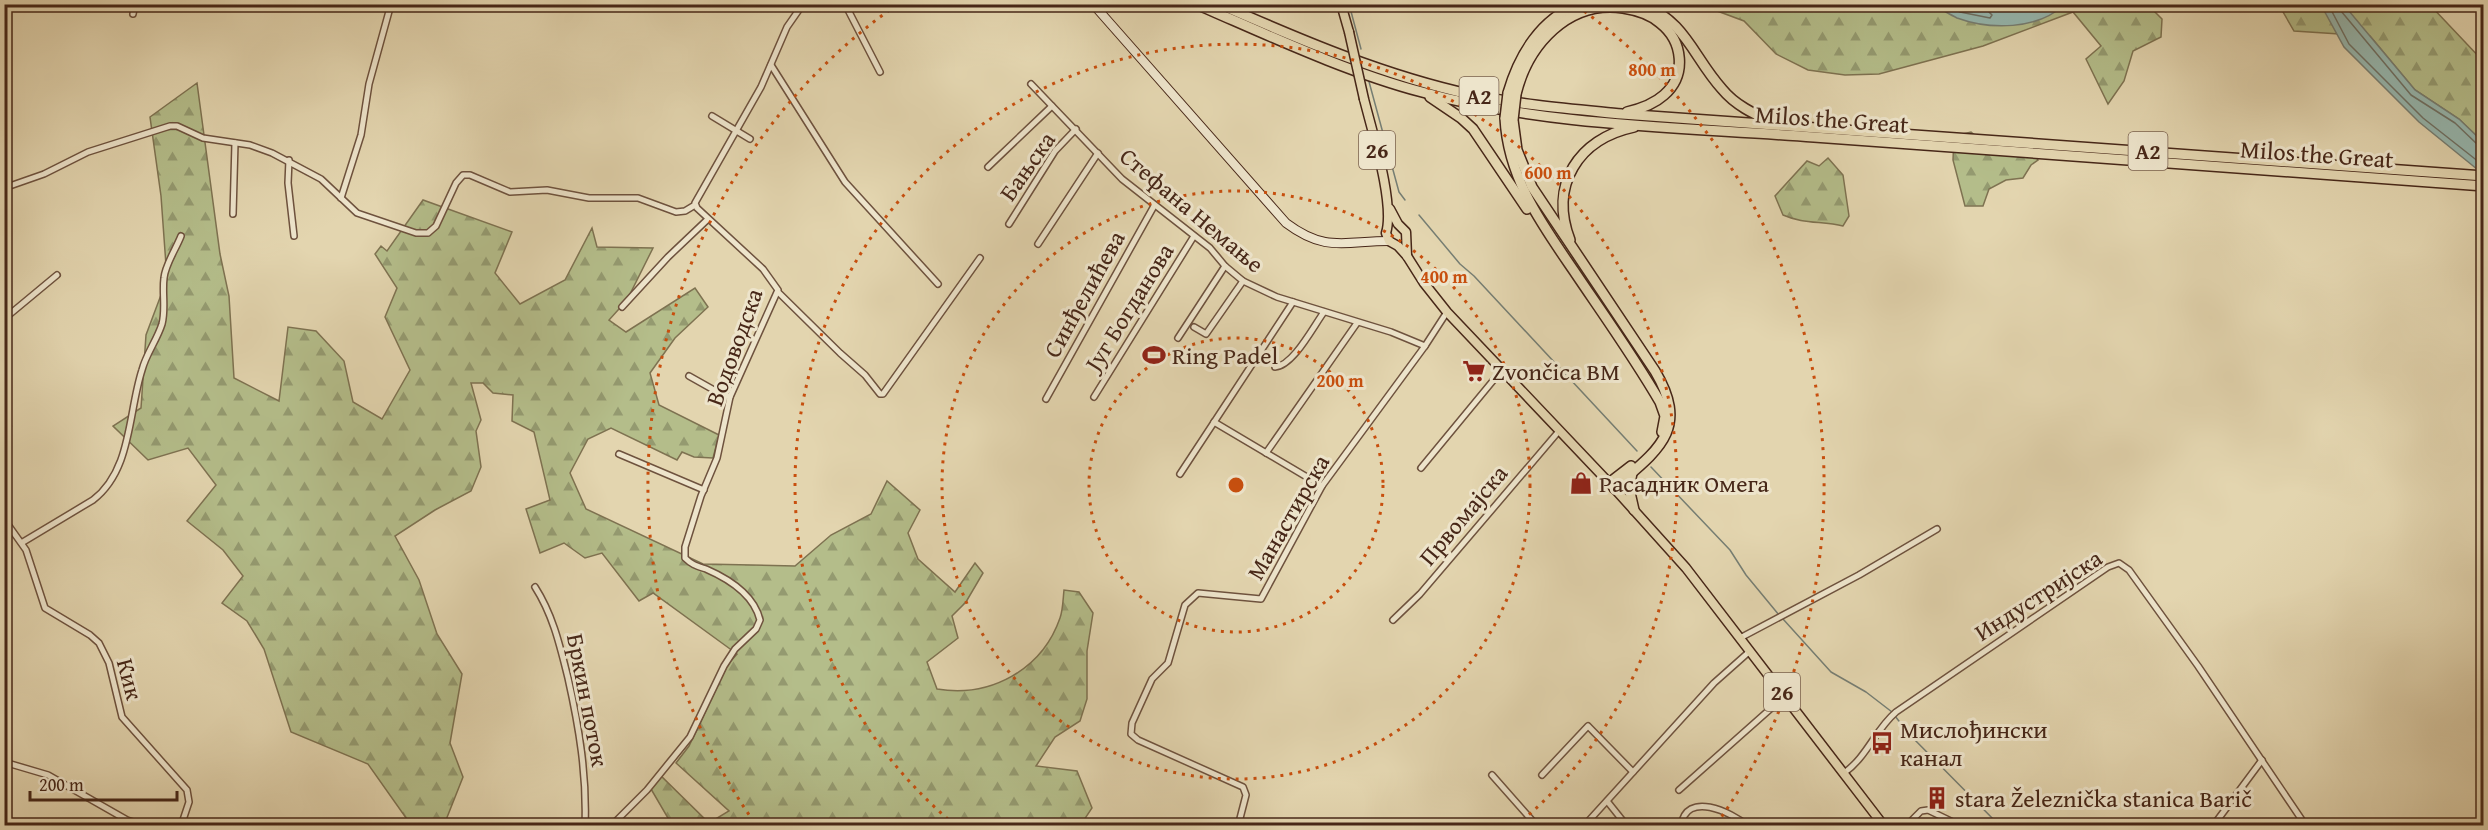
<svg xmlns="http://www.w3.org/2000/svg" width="2488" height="830" viewBox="0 0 2488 830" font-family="'Gentium Book Plus',serif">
	<defs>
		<pattern id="forest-firs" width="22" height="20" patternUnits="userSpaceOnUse" patternTransform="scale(1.5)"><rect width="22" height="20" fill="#b4bd8a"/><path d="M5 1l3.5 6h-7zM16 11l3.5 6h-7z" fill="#949a70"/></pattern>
	</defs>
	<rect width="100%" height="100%" fill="#e3d5af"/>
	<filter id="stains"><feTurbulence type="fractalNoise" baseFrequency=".00333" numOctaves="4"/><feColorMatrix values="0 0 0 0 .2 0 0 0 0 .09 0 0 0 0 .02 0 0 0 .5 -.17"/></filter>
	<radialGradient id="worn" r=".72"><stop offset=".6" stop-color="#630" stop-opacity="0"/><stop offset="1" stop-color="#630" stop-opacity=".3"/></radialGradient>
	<g fill="url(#forest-firs)" stroke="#7e7251" stroke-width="1.5">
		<polygon points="1701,5 2148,5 2162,19 2161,37 2133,51 2124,81 2108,104 2086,59 2101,46 2073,12 1983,46 1879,74 1845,75 1808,70 1776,54 1744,21"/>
		<polygon points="2279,5 2430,5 2483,61 2483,142 2459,119 2415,90 2370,36 2294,31"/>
		<path d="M197,83L220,254L229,296L234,378L279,401L288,327L316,331L344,361L353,402L382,419L410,370L385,317L397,288L375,254L381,246L387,251L423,200L512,232L495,273L520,304L565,280L592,228L597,247L653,248L627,300L609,320L626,332L695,288L708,307L675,338L650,373L659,405L719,435L713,458L694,457L682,452L677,460L611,428L588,439L570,473L586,509L703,564L795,566L831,535L871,514L887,481L920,510L908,533L918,559L955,592L975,563L983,573L966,602L952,616L958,638L927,662L937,689C990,698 1042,670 1060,618C1063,610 1063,599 1064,590L1079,592L1093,613L1087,651V699L1080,721L1055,737L1036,766L1077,771L1092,808L1080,826L672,825L651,789L661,776L709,823L729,811L676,763L689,746L728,664L737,654L653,593L639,601L602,553L585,558L564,543L540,553L526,509L550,500L534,432L512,421L513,395L493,393L483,383H471L481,420L476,431L481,467L471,491L435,510L395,536L419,580L437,634L462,674L450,743L463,777L444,825H411L368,764L291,732L264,649L247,621L222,603L243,576L223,550L187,521L216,485L188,448L148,460L113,426L141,408L146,335L167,279L161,196L150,117Z"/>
		<polygon points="1971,132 1987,145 2005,150 2029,147 2038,160 2031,165 2023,178 2006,180 1989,189 1983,206 1965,206 1953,160 1954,136"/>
		<path d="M1828,158L1843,175L1849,216L1843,226C1822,221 1803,224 1783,215L1775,196L1807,161L1819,166Z"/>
	</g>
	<g fill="#96b8b0" stroke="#767e73" stroke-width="1.5">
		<path d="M1933,5H1980L2014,9L2031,5H2064C2037,30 1990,30 1957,18C1949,14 1941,9 1933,5Z"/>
		<polygon points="2321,5 2344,5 2415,90 2459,119 2483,142 2483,174 2419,122 2344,47"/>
	</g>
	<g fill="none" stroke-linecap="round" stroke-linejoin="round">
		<g stroke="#6e7064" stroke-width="1.5">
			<polyline points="1945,4 1960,12 1990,18 1992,15 1987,10 1986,4"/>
			<polyline points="2328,4 2349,44 2423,118 2484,166"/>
			<polyline points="2340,4 2341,11 2411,95 2455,123 2478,145 2484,146"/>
		</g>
		<g stroke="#767e73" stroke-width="1.5">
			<polyline points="1349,4 1361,49"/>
			<polyline points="1368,78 1399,192 1405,200"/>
			<polyline points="1419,215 1460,264 1474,276 1637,451"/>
			<polyline points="1651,467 1730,550 1746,575 1779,615"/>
			<polyline points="1783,619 1831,672 1866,692 1892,712"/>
			<polyline points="1895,716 1909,734 2000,826"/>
		</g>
		<g stroke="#6e523e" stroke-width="8">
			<g id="minor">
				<polyline points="845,4 880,72"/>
				<polyline points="133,14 135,4"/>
				<polyline points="4,35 5,36"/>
				<polyline points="771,65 845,182 938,284"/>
				<polyline points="1031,84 1122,179 1210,248 1225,266 1243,281 1277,297 1391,332 1425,346"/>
				<polyline points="712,116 750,139"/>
				<polyline points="289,160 288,183 294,236"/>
				<polyline points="988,167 1052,106"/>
				<polyline points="4,188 44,174 88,152 170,126 177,126 203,138 250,145 272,153 321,179 357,213 416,233 428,233 436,226 456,183 463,175 470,175 510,192 547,190 589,198 638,198 676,212 685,211 695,205"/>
				<polyline points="341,198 361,135 369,84 391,4"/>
				<polyline points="233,214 235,143"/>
				<polyline points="1009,224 1055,151 1076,129"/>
				<polyline points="1038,244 1098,153"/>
				<polyline points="778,292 840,353 865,375 880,394 883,394 980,258"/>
				<polyline points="622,307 668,257 708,219"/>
				<polyline points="4,319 57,275"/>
				<polyline points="1194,327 1206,334 1243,281"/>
				<polyline points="1178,338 1225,266"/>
				<path d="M1275,367C1293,366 1313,327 1324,312"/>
				<polyline points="689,376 721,394 730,397"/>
				<polyline points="1094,397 1194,236"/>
				<polyline points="1046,399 1154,206"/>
				<polyline points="4,422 8,426"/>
				<polyline points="1214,422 1322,486"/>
				<polyline points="1266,453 1357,323"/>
				<polyline points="619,454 704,490"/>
				<polyline points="1421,468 1501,371"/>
				<polyline points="1180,474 1293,302"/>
				<polyline points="4,519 26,550 45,608 90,635 99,643 109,663 122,717 187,790 189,802 181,826"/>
				<path d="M23,542L93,500C132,470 128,413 142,370C146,354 157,340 162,324C166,309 162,293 164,278C165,265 176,249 181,236"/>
				<path d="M535,587C553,615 560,646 568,678C579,727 587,775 585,826"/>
				<polyline points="1393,620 1420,594 1559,431"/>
				<polyline points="1740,638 1859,575 1937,529"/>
				<polyline points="4,762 48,775 127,820 146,826"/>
				<path d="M1844,773C1867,757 1875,730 1896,712L2108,567L2119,563L2129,570L2198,666L2306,826"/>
				<polyline points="1492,775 1537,826"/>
				<polyline points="1542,775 1588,726 1633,772"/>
				<polyline points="1679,790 1785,696"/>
				<polyline points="1607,801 1627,826"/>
				<path d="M611,826L647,790L690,737L724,666L735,649L756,629L760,620C754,595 729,579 706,569C697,566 692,565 685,558V547L701,496L717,458L730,397L778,290L763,269L697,208L695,203L761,87L787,27L803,4"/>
				<polyline points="1238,826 1246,795 1243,787 1138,740 1131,734 1132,723 1152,679 1168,663 1185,605 1198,593 1261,599 1322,486 1425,346 1447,312"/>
				<polyline points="1584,826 1714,683 1750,651"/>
				<path d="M1681,826C1686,790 1731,812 1748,826"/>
				<polyline points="1906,826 1921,811 1928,810 1955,823 1970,826"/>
				<polyline points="2213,826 2262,760"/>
			</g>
		</g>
		<g stroke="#472718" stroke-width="10">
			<path id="secondary" d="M1093,4L1286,223C1326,253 1345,241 1389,241"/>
		</g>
		<g stroke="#472718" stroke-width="11">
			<g id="primary">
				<polyline points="1341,4 1349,32"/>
				<path d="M1364,99C1372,131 1395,204 1386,233L1389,241L1398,246L1407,256L1424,283L1447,312L1614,488L1686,568L1884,826"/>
				<polyline points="1390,209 1398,224 1406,232 1407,256"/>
			</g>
		</g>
		<g stroke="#472718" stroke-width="12">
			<g id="motorway">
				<path d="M1196,4C1268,35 1346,72 1422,92C1549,127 1684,127 1814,137C2037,153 2260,170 2484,186"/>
				<path d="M1219,4C1301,40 1385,76 1473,95C1522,105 1572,109 1622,114L2484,176"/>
				<path d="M1641,4C1686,21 1693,57 1722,89C1735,105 1754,114 1772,122"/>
				<path d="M1508,93C1519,55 1541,18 1580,4"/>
				<path d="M1516,94C1528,45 1568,0 1623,8C1636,10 1650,14 1660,23C1683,41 1687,75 1664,95C1654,104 1640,109 1627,112"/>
				<polyline points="1430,97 1461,118 1473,129 1527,209"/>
				<path d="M1505,118C1508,178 1541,223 1574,271C1603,314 1634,357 1660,402L1665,416L1662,432"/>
				<path d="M1513,120L1517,150L1532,187L1655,371C1690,430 1658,450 1614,488"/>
				<path d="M1570,240C1549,185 1578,139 1634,127"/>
				<polyline points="1632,473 1629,488 1634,510"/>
				<polyline points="1609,483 1631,466"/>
			</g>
		</g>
		<use href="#minor" stroke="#ede4cb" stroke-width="5"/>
		<use href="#secondary" stroke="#ede4cb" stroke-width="8"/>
		<use href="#primary" stroke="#e3d5af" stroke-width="8"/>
		<use href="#motorway" stroke="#e3d5af" stroke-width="9"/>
		<g stroke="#472718" stroke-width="11" stroke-linecap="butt">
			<polyline id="primary-bridge" points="1349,32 1364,99"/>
		</g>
		<g stroke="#472718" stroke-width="12" stroke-linecap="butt">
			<g id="motorway-bridge">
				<polyline points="1505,118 1508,93"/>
				<polyline points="1513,120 1516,94"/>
			</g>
		</g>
		<use href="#primary-bridge" stroke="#e3d5af" stroke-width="8"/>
		<use href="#motorway-bridge" stroke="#e3d5af" stroke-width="9"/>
	</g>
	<g fill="none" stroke="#c84f0e" stroke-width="3" stroke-dasharray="3 6">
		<circle cx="1236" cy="485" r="147"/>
		<circle cx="1236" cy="485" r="294"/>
		<path d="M955 825A441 441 0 1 1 1517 825"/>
		<path d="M754 822A588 588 0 0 1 895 6M1577 6A588 588 0 0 1 1718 822"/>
	</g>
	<defs>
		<g id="stadium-bare" transform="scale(1.8)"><path d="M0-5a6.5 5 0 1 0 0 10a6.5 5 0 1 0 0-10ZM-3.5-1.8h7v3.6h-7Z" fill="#8f2418" stroke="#ede4cb" stroke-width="2.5" paint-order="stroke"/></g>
		<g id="supermarket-bare" transform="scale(1.8)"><path d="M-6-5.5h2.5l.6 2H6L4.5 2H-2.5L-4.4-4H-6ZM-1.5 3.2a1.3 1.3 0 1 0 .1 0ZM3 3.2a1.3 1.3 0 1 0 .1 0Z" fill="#8f2418" stroke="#ede4cb" stroke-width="2.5" paint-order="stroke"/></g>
		<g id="shop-bare" transform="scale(1.8)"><path d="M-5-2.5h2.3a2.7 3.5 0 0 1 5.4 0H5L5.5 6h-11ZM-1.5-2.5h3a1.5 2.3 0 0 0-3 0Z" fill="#8f2418" stroke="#ede4cb" stroke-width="2.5" paint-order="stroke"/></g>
		<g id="bus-bare" transform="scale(1.8)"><path d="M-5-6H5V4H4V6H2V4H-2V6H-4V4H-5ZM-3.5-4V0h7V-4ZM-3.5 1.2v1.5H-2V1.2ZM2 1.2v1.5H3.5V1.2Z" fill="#8f2418" stroke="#ede4cb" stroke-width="2.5" paint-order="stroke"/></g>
		<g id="building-bare" transform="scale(1.8)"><path d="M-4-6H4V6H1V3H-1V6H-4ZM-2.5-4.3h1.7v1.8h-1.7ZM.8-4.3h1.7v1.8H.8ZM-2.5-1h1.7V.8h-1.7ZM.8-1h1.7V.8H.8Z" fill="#8f2418" stroke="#ede4cb" stroke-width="2.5" paint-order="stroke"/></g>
	</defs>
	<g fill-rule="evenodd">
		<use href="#stadium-bare" x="1154" y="355"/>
		<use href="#supermarket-bare" x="1474" y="371"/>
		<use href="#shop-bare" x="1581" y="483"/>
		<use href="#bus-bare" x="1882" y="743"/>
		<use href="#building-bare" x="1937" y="798"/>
	</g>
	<g text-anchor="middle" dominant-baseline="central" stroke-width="6" stroke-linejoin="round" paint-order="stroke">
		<g fill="#ede4cb" stroke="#79604e" stroke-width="1.5">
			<rect x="1459.5" y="77" width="39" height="38" rx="4.5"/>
			<rect x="1359" y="131" width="36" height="38" rx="4.5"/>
			<rect x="2128.5" y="132" width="39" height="38" rx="4.5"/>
			<rect x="1764" y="673" width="36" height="38" rx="4.5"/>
		</g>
		<g font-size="22" font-weight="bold" fill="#472718">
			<text x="1479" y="96">A2</text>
			<text x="1377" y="150">26</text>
			<text x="2148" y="151">A2</text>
			<text x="1782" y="692">26</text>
		</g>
		<g font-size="24" fill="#472718" stroke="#ede4cb">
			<text transform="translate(1832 119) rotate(4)">Milos the Great</text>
			<text transform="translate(2317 154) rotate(4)">Milos the Great</text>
			<text transform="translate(1027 166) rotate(-55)">Бањска</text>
			<text transform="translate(1192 210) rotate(40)">Стефана Немање</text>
			<text transform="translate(1084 294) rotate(-61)">Синђелићева</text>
			<text transform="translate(1129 307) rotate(-58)">Југ Богданова</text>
			<text transform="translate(734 347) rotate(-70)">Водоводска</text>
			<text transform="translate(1463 515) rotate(-50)">Првомајска</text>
			<text transform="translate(1288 517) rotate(-60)">Манастирска</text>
			<text transform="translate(2038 595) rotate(-33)">Индустријска</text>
			<text transform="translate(130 679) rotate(75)">Кик</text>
			<text transform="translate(588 700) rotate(79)">Бркин поток</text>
		</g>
		<g font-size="24" fill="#472718" stroke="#ede4cb" text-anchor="start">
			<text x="1172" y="355">Ring Padel</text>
			<text x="1492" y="371">Zvončica BM</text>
			<text x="1599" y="483">Расадник Омега</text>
			<text x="1900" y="729">Мислођински<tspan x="1900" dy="28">канал</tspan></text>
			<text x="1955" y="798">stara Železnička stanica Barič</text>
		</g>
	</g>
	<circle cx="1236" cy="485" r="9" fill="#c84f0e" stroke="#ede4cb" stroke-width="3"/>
	<g font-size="18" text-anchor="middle" font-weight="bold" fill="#c84f0e" stroke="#ede4cb" stroke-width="6" stroke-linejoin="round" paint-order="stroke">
		<text x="1652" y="76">800 m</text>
		<text x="1548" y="179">600 m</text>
		<text x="1444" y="283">400 m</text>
		<text x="1340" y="387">200 m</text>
	</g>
	<rect width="2488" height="830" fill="none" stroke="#e3d5af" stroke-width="24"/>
	<rect x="6" y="6" width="2476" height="818" fill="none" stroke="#472718" stroke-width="3"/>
	<rect x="12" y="12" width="2464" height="806" fill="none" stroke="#472718" stroke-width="1.5"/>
	<path d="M30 791v9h147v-9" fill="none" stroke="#472718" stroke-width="3"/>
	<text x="39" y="791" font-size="18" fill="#472718" stroke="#ede4cb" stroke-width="4.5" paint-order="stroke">200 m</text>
	<rect width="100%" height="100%" filter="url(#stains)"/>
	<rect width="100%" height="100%" fill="url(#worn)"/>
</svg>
